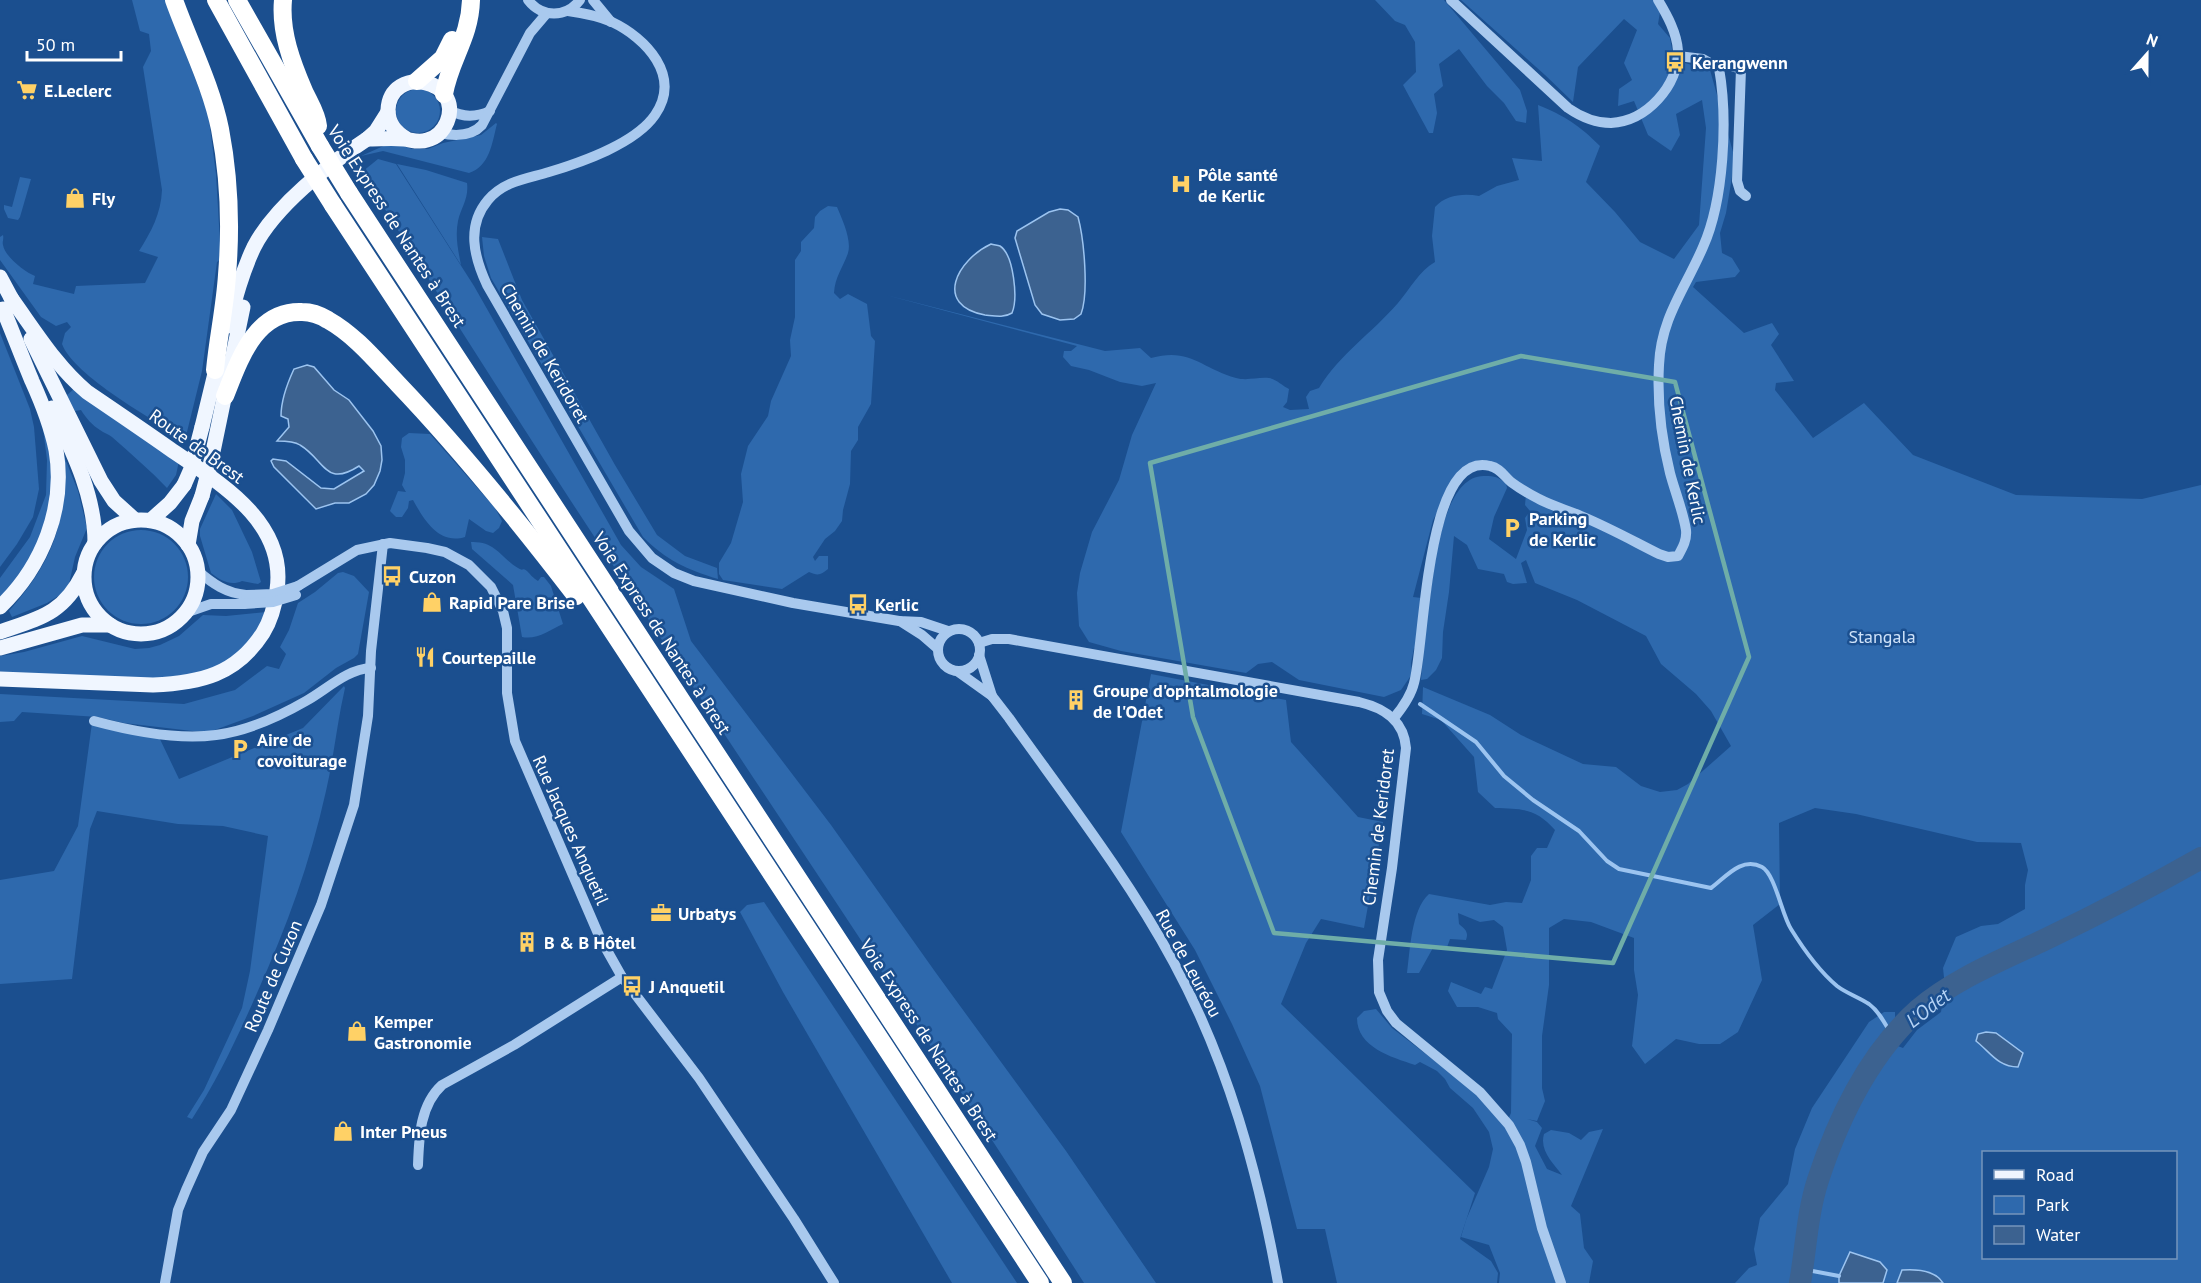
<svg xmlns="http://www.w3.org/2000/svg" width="2201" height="1283" viewBox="0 0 2201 1283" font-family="'PT Sans',sans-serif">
	<rect width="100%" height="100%" fill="#1b4f8f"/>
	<g fill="#2e69ad" fill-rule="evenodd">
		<path d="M132,0H165L208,112L216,174L221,259L217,262L202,371L185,440C154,420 74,376 62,344L65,333L71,327L67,322L56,326L41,317L0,260V237L3,235C4,239 2,242 3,245C5,257 25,272 35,276L33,284L74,294L76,286L145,283L158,257L139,251C151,232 161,214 162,190L143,67L151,51L149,34L140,31Z"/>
		<polygon points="1375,0 1444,0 1520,90 1527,111 1526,123 1516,121 1504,103 1487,86 1459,49 1439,64 1443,86 1434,94 1437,113 1433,133 1429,133 1403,85 1416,72 1415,42 1405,25 1395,21"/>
		<path d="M1461,0H1662L1658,24L1670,38L1674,60L1710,70L1735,159L1726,213L1720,233L1722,253L1732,258L1740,271L1735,277L1696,282L1693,287L1744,333L1772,323L1779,334L1771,345L1794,381L1776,383L1775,390L1813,438L1864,403L1913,455L2016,495L2142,499L2201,485V1283H1883L1887,1270L1839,1276V1283H1735L1749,1268L1757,1265L1754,1249L1760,1218L1788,1184L1795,1149L1812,1108L1869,1022L1884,1012H1895V1045L1903,1048L1917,1030L1941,1012L1945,987L1943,968L1956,937L1981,926L1998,924L2025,909V885L2028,870L2021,843L1977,842L1856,814L1815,808L1779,823L1780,904L1753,925L1762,980L1738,1032L1720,1044H1699L1676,1039L1645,1064L1632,1046L1638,995L1634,970V938L1591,922L1564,919L1549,928V985L1542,1036V1088L1545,1101L1537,1121L1527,1119L1537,1122L1542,1128L1535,1146L1547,1169L1562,1175C1554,1164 1539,1151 1544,1134L1551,1130L1569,1133L1581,1140L1589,1132L1603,1129L1571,1206L1580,1214L1584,1248L1593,1261L1589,1283H1499L1500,1273L1489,1245L1461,1237L1466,1220L1489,1167L1493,1149L1489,1132L1473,1108L1450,1088L1445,1079L1437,1071L1420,1062L1415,1065C1391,1057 1357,1047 1357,1018L1364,1011L1376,1009L1392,1028L1474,1091L1506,1124L1511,1113L1512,1034L1498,1019L1497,1013L1478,1007H1457L1448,991L1451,982L1481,994L1485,987L1492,989L1507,950L1503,927L1494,920L1480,922L1458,913L1459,924C1465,929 1469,932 1466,940L1450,939L1446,950L1434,946L1419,973H1407C1410,951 1411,910 1429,894L1490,905L1506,902L1522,903L1531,880V856L1537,848H1547L1555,830C1536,808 1522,809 1495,808L1478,792L1474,757L1441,720L1422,714L1423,687L1490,715L1521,735L1583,764L1616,767L1641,786L1660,792L1677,790L1688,784L1731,746L1711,711L1696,694L1661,664L1646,636L1577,600L1535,583L1526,560L1521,563L1527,583L1513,584L1507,582L1504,574L1478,569L1467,545L1454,536L1449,592L1443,632L1442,658L1436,670L1427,679L1421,680L1423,655L1414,648L1411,663L1412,674L1401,690L1384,697L1299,680L1272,662L1258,664L1246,673L1121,651L1089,642L1079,626L1077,593L1080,573L1092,532L1119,480L1132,435L1156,383L1142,386L1120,382L1089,370L1071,366L1063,357L1064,351H1071L1077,346L886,295L1105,351L1140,348L1151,358C1190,347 1201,368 1236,378C1247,381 1257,377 1269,378C1276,379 1283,386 1289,389L1287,402L1283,407L1290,410L1309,409L1306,397L1310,391L1319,388C1340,354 1372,333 1398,303C1410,289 1419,271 1435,262L1432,236L1435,207C1446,195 1463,193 1479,196L1497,186L1519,180L1512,158L1542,161L1538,105C1565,116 1579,125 1600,146L1586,182L1615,212L1640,242L1674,259L1699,225L1706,128L1702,100L1676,114L1680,135L1671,151L1648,135L1634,101L1618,106L1619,89L1632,80L1624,63L1637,30L1624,19L1578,67L1573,102L1545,75ZM1482,460C1503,463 1513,479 1526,494L1525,505L1530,511L1525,518L1527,530L1516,559L1489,539L1494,517L1507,488L1506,483C1498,477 1495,476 1485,476C1443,474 1434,567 1430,599L1413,597L1433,520C1448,496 1448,464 1482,460ZM1984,1152H2176V1258H1984Z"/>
		<circle cx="418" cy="111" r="22"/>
		<path d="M496,123L497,124C492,143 490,166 469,173L383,151L361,156L388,144H397L412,149H428L443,143L481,135Z"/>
		<path d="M378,159L396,164L474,286L621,545L641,567L674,589L691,641L831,825L936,973L1066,1151L1156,1283H1084C847,910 593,548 362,172Z"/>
		<path d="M397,164L426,170L467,183C469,199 461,207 458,221C455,236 458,250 461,265Z"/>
		<polygon points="20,177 31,179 20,217 18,220 8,218 4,209 4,205 12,207"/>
		<path d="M828,206L837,207C842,219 852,240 848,253C843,268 835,276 834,293L840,299L848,294L867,304L871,336L875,341L871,404L858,427V440L851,451L850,484L843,510L842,521L835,531L825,539L813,557L815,561L819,556H828V569C821,575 818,576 809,572L782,589L723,580L719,574V563L731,543L743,502L741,474L748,446L768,416L771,401L791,356L790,340L795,317V260L801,251V242L814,228L815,217L820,211Z"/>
		<path d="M482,237L498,239L522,300L615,465L657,535L685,556L717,568L718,579C686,569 666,560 643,537L491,278L484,256Z"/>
		<polygon points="0,333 30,409 34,427 39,489 33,517 17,544 0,567"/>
		<path d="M75,388L179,461L176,475L167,488C150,470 131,454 112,437C108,434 104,433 100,430C92,425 86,418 81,410L75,411L66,396Z"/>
		<polygon points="42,420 47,431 53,489 41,543 0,602 0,578 30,537 46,495 47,460"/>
		<path d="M409,433L430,434L495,508L502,521L499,528L493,533L486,531L469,519L465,537C439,545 424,520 413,500L409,501L408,508L402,517H396L390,511L398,491L406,492L402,485L405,473V460L401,447L402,438Z"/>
		<path d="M64,456L78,491L87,528L75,557L69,584L63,593L47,603L12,617L9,611C34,583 56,550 61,512C63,494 63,474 64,456Z"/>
		<path d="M216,494L232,510L252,552L261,582L258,584L242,581C231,586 221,581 211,573L200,536V529Z"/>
		<circle cx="141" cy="577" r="47"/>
		<path d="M471,542C496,541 501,558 518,568C524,572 521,567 527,571C531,575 533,578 538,581L541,577H544L551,586L563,624C550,630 537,640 522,637L513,585L472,549Z"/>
		<polygon points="343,572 354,576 369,592 358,654 354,658 336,668 304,693 253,716 212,731 192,731 124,723 98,717 22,712 14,721 0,722 0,694 184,704 235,690 267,666 279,669 286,654 280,647 289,630 298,603 315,592 338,573"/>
		<polygon points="266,612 256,633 237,655 208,671 163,679 0,673 0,656 24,652 82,636 135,649 149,648 160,645 179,636 203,615 226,616"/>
		<polygon points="1151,674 1286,700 1291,742 1358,817 1383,822 1364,928 1321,919 1306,943 1281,1004 1475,1193 1460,1239 1491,1261 1498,1273 1497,1283 1337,1283 1325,1229 1297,1229 1260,1086 1232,1024 1195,950 1121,832"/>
		<path d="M344,686L345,688C337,722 334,757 326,791C310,863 287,926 257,993C238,1036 218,1079 192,1119L187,1117L204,1090L242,1008L250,971L268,836L223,826L178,824L97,811L90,829L72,979L0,984V880L54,871L78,826L92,723L158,735L179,779L303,728Z"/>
		<polygon points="764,902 1017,1283 952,1283 783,992 740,912 747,905"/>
	</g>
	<g fill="#3c6290" stroke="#9cc4f0" stroke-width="1.5">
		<path d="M1060,209L1068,210L1078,217C1084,239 1089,293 1081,314L1074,319L1060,320L1042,314L1035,305L1015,238L1017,231L1049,212Z"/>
		<path d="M991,244C994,245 997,245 1000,246C1014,255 1018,299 1012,313C1004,318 995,316 985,315C933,305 957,260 991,244Z"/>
		<path d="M307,365L314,367L334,390L349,400L373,431L381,446L382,460L380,471L374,485L366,494L349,503H335L316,509L274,467L271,461L273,459L286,461L321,488L334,489L364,471L359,466C325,488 325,460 300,445C294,441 284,441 277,441L289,427L288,419L281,416C281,400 287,384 294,369Z"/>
		<path d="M1986,1032L1996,1033L2023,1053L2018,1067C1998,1067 1990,1052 1976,1041L1978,1034Z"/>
		<polygon points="1850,1252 1880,1262 1887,1270 1883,1283 1839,1283 1839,1276"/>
		<path d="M1902,1270C1916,1269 1935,1270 1943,1283H1897Z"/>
	</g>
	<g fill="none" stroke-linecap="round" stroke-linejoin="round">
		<g stroke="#9cc4f0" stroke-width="4">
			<path d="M1420,704L1476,742L1504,776L1533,800L1579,831L1607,861L1619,869L1711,888C1725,878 1741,856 1762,867C1775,874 1782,915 1791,929C1804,950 1818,970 1837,986C1846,993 1858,997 1869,1004C1880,1012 1886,1026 1893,1037"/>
			<polyline points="1802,1269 1839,1276"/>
		</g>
		<path stroke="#3c6290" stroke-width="22" d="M1800,1283C1806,1249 1807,1214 1818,1180C1838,1119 1869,1054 1918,1010C1954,979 2002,960 2044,940C2098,914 2150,887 2201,858"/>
		<g stroke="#a9c9ee" stroke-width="10">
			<path d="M528,0C542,18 566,18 580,0"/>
			<polyline points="593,0 611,22"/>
			<path d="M1451,0L1568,108C1581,117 1595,123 1611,123C1647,121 1678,86 1678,51C1677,33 1667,15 1658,0"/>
			<path d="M568,11C582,13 599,16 612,22C646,38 682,76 655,115C635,144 582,162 549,172C526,179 504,181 488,200C466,226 474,257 487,285L629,531L652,558L674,573L694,581L793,603L899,621L921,622L948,631"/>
			<polyline points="1715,66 1722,63 1741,69 1737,181 1740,191 1746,196"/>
			<path d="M449,110C464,118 476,117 490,111"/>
			<path d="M440,133C454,136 471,137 482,125L530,33L547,13"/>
			<path d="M198,571C213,584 226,593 246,595"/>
			<polyline points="298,586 357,550 390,543 427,548 445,552 469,565 491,587 503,611 507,628 507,693 515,741 600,938 622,977 699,1078 794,1219 834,1283"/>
			<polyline points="185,613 211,604 244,604"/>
			<polyline points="900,621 922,635 937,648"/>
			<circle cx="959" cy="650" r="21"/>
			<path d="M979,643L992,639H1009L1359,702C1384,708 1404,720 1406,748L1392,868L1378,960L1379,992L1387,1011L1396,1023L1480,1092L1509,1125L1520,1145L1526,1162L1542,1228L1561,1283"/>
			<polyline points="979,655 992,696"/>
			<path d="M957,671L992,696L1009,718C1066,798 1127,876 1174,963C1228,1063 1258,1172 1278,1283"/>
			<path d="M1394,718C1403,707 1411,696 1414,683C1425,646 1425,449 1490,466C1500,468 1504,476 1511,482C1519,488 1529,494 1539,499C1552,506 1567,510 1581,516C1608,527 1633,541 1659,554L1668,557L1678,556C1683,547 1687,540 1686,530C1683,511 1675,492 1670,473C1661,437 1657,402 1659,365C1661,318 1685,289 1703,247C1724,200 1728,119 1719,68L1703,59L1678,56"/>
			<path d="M94,721C131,731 178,740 216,735C247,731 280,716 306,701C326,690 347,669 371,668"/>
			<path d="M418,1165C419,1137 420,1105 442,1085L514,1045L622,977"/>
			<polyline points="165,1283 178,1210 186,1190 203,1152 231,1110 268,1030 321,905 354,805 368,716 371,651 383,544"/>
		</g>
		<g stroke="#f0f6ff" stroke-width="15">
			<path d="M367,139C380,139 392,138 404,139C412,140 419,143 427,140C436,138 443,131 447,122C464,79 390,64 388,110C388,124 396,133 407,139"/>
			<polyline points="0,277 16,307"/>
			<path d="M228,326C235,299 242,272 254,247C275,206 329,164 367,139L376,131L388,112"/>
			<polyline points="31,339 101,481 114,501 135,520"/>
			<path d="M52,408C72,450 95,495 95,543"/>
			<polyline points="202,427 218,361"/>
			<polyline points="210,466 243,307"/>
			<circle cx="141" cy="577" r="57"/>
			<polyline points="151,520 170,503 184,485"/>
			<polyline points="188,545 192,521 202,496"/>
			<path d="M0,607C42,567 66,508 56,450C51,426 42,403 32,381C22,357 13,333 3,309"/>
			<path d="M0,632C40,618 63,614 83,574"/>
			<polyline points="0,648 82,625 110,625"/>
			<path d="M0,679L153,685C200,683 236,675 263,633C271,620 275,605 277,590C287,521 218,482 170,449C143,430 115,411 87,392C56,366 35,331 11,298"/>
		</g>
		<g stroke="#fff" stroke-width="18">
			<path d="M174,0C189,42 211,85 220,129C229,176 231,227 227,275C225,307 218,338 215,370"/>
			<polyline points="216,0 304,159"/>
			<polyline points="237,0 320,146"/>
			<path d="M283,0C280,32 292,63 304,91C309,102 317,114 318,126"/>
			<polyline points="417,81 443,58 452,40"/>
			<path d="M444,94C450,59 470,38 471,0"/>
			<polyline points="349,193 1063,1283"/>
			<polyline points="333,205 1040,1283"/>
			<path d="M225,396C239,361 255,310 302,312C310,312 320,315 328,320C355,335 377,362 398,384C462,451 520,523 576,596"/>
		</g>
		<g stroke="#a9c9ee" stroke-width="10">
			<polyline points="246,595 273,594 298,586"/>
			<polyline points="244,604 273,602 296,595"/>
		</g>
		<g stroke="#f0f6ff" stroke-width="15">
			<polyline points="184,485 191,469 202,427"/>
			<polyline points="202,496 210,466"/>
		</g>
		<g stroke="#fff" stroke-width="18">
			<polyline points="320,146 349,193"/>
			<polyline points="304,159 333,205"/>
		</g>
	</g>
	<path fill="none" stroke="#6fada8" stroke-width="4.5" stroke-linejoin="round" d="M1521,356L1675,382L1749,657L1613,963L1274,933L1193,717L1150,463Z"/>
	<defs>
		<g id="bus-bare" transform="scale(1.62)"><path d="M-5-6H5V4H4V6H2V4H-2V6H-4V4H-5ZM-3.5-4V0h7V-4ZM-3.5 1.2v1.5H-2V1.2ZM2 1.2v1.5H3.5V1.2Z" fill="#ffd166" stroke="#1b4f8f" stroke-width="2.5" paint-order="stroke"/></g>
		<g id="supermarket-bare" transform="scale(1.62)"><path d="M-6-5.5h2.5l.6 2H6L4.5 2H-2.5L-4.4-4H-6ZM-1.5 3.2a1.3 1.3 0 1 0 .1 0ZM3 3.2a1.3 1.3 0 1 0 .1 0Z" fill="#ffd166" stroke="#1b4f8f" stroke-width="2.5" paint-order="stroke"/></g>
		<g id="hospital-bare" transform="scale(1.62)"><path d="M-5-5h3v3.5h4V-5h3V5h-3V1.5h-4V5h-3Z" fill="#ffd166" stroke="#1b4f8f" stroke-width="2.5" paint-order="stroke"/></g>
		<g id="shop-bare" transform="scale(1.62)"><path d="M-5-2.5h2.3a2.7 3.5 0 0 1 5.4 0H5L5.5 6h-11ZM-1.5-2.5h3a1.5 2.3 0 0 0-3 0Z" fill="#ffd166" stroke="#1b4f8f" stroke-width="2.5" paint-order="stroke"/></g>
		<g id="parking-bare" transform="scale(1.62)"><path d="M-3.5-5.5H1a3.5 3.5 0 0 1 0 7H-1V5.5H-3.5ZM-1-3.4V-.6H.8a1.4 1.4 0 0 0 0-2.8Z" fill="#ffd166" stroke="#1b4f8f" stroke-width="2.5" paint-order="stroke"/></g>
		<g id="restaurant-bare" transform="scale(1.62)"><path d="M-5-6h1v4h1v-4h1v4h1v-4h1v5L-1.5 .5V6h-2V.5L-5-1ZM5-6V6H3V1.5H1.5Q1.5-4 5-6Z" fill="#ffd166" stroke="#1b4f8f" stroke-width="2.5" paint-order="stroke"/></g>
		<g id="building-bare" transform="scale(1.62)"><path d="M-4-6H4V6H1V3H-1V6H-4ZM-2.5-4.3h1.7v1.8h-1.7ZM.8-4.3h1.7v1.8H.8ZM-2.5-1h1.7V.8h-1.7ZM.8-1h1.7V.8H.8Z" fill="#ffd166" stroke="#1b4f8f" stroke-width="2.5" paint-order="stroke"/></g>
		<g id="office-bare" transform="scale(1.62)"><path d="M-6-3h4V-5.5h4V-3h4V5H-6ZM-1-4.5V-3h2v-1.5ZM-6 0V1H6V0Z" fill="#ffd166" stroke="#1b4f8f" stroke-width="2.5" paint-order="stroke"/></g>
	</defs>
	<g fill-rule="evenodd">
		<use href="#bus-bare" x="1675" y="62"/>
		<use href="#supermarket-bare" x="27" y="90"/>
		<use href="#hospital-bare" x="1181" y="184"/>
		<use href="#shop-bare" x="75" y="198"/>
		<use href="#parking-bare" x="1512" y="528"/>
		<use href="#bus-bare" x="392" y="576"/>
		<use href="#shop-bare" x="432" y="602"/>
		<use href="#bus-bare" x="858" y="604"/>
		<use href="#restaurant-bare" x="425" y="657"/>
		<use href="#building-bare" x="1076" y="700"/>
		<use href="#parking-bare" x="240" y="749"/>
		<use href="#office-bare" x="661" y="913"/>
		<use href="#building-bare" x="527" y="942"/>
		<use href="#bus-bare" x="632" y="986"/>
		<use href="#shop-bare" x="357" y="1031"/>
		<use href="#shop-bare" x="343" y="1131"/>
	</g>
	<g text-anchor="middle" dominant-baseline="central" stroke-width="5" stroke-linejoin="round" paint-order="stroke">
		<g font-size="18" font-weight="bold" fill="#fff" stroke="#1b4f8f" text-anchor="start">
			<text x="1692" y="62">Kerangwenn</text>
			<text x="44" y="90">E.Leclerc</text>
			<text x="1198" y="174">Pôle santé<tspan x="1198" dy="21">de Kerlic</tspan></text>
			<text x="92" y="198">Fly</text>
			<text x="1529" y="518">Parking<tspan x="1529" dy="21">de Kerlic</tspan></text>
			<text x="409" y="576">Cuzon</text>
			<text x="449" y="602">Rapid Pare Brise</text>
			<text x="875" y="604">Kerlic</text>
			<text x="442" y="657">Courtepaille</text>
			<text x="1093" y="690">Groupe d'ophtalmologie<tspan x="1093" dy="21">de l'Odet</tspan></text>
			<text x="257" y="739">Aire de<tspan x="257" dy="21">covoiturage</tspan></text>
			<text x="678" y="913">Urbatys</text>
			<text x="544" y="942">B &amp; B Hôtel</text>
			<text x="649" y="986">J Anquetil</text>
			<text x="374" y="1021">Kemper<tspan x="374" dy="21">Gastronomie</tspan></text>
			<text x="360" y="1131">Inter Pneus</text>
		</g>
		<g font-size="18" fill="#fff" stroke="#1b4f8f">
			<text transform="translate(397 226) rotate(57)">Voie Express de Nantes à Brest</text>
			<text transform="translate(545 353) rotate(60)">Chemin de Keridoret</text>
			<text transform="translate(197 446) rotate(36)">Route de Brest</text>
			<text transform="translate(1688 460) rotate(79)">Chemin de Kerlic</text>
			<text transform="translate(662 633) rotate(57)">Voie Express de Nantes à Brest</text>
			<text transform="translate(1378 827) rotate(-83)">Chemin de Keridoret</text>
			<text transform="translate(571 830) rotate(66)">Rue Jacques Anquetil</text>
			<text transform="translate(1189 963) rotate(62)">Rue de Leuréou</text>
			<text transform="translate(273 976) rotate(-67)">Route de Cuzon</text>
			<text transform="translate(929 1040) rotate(57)">Voie Express de Nantes à Brest</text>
		</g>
		<g font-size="18" fill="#cfe3fa" stroke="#1b4f8f">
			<text x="1882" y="636">Stangala</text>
		</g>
		<g font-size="20" font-style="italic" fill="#b5d3f5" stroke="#1b4f8f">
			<text transform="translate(1928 1008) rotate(-38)">L'Odet</text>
		</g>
	</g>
	<rect x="1982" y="1151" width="195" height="108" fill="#1b4f8f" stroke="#7695bc" stroke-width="1.5"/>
	<rect x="1994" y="1170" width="30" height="9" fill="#f0f6ff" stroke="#7695bc" stroke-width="1.5"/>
	<text x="2036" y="1181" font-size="18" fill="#ffffff">Road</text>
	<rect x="1994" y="1196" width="30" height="18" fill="#2e69ad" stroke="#7695bc" stroke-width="1.5"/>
	<text x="2036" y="1211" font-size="18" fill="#ffffff">Park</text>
	<rect x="1994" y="1226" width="30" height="18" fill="#3c6290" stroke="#7695bc" stroke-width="1.5"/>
	<text x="2036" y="1241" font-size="18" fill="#ffffff">Water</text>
	<g transform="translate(2147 54) rotate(21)" stroke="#1b4f8f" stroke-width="4.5" paint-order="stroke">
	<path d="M0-4.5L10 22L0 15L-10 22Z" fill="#ffffff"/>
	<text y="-9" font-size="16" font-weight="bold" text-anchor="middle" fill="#ffffff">N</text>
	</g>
	<path d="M27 51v9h94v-9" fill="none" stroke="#ffffff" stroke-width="3"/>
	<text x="36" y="51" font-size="18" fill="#ffffff" stroke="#1b4f8f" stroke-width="4.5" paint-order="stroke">50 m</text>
</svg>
